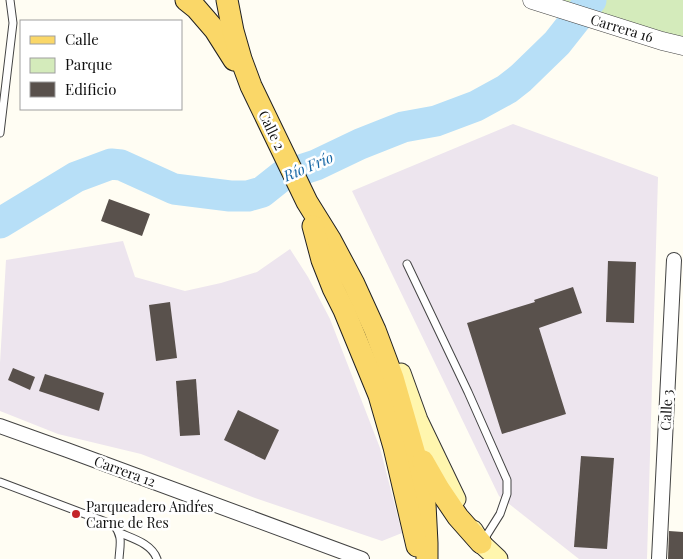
<svg xmlns="http://www.w3.org/2000/svg" width="683" height="559" viewBox="0 0 683 559" font-family="'Playfair Display',serif">
	<rect width="100%" height="100%" fill="#fffdf3"/>
	<g fill="#ede5ee">
		<polygon points="513,124 658,177 647,559 579,559 499,496 352,191"/>
		<polygon points="123,241 135,277 185,291 221,283 257,272 290,249 308,277 330,319 380,448 402,533 382,541 255,498 141,454 58,434 0,411 0,363 6,260"/>
	</g>
	<polygon fill="#d4ebbb" points="532,0 683,0 683,46"/>
	<g fill="none" stroke-linecap="round" stroke-linejoin="round">
		<polyline stroke="#b7dff7" stroke-width="31" points="0,223 76,177 111,164 121,165 174,189 230,196 248,196 262,192 282,176 316,165 360,144 403,127 436,121 476,106 507,89 521,78 557,43 591,0"/>
	</g>
	<g fill="#59514c">
		<polygon points="109,199 150,214 142,236 101,221"/>
		<polygon points="608,261 636,262 634,323 606,322"/>
		<polygon points="573,287 582,313 539,328 566,414 502,434 467,323 535,302 534,300"/>
		<polygon points="170,302 177,358 156,361 149,305"/>
		<polygon points="13,368 35,377 30,390 8,380"/>
		<polygon points="45,374 104,393 99,411 39,391"/>
		<polygon points="196,379 200,435 180,436 176,381"/>
		<polygon points="238,410 279,430 265,460 224,440"/>
		<polygon points="581,456 614,458 607,549 574,547"/>
		<polygon points="669,531 683,532 683,559 668,559"/>
	</g>
	<g fill="none" stroke-linecap="round" stroke-linejoin="round">
		<g stroke="#434343" stroke-width="9">
			<g id="service">
				<polyline points="0,133 13,23 10,0"/>
				<polyline points="407,264 468,392 507,480 507,494 500,514 483,541"/>
				<path d="M0,482L114,525C123,537 120,544 119,559"/>
				<path d="M120,533C134,539 152,544 157,559"/>
			</g>
		</g>
		<g stroke="#434343" stroke-width="16">
			<g id="minor">
				<polyline points="0,426 67,450 362,559"/>
				<polyline points="659,559 674,260"/>
			</g>
		</g>
		<g stroke="#434343" stroke-width="19">
			<polyline id="tertiary" points="532,0 662,41 683,46"/>
		</g>
		<g stroke="#323232" stroke-width="21">
			<g id="secondary">
				<polyline points="401,373 418,420 456,499"/>
				<polyline points="473,530 481,543 498,559"/>
			</g>
		</g>
		<g stroke="#212121" stroke-width="23">
			<g id="primary">
				<polyline points="186,0 196,8 215,30 234,60"/>
				<polyline points="227,0 233,31 241,59 251,86 307,202 330,239 354,284 375,330 393,378 418,465 425,504 427,543 427,559"/>
				<polyline points="313,226 322,260 333,288 344,310 379,395 394,447 417,546"/>
				<polyline points="423,461 439,489 458,517 481,543"/>
			</g>
		</g>
		<use href="#service" stroke="#fff" stroke-width="7"/>
		<use href="#minor" stroke="#fff" stroke-width="14"/>
		<use href="#tertiary" stroke="#fff" stroke-width="18"/>
		<use href="#secondary" stroke="#fff6ae" stroke-width="19"/>
		<use href="#primary" stroke="#fad768" stroke-width="21"/>
	</g>
	<circle fill="#c3252b" stroke="#fff" stroke-width="2" cx="76" cy="514" r="5"/>
	<g text-anchor="middle" dominant-baseline="central" stroke-width="5" stroke-linejoin="round" paint-order="stroke">
		<g font-size="14" fill="#101010" stroke="#fff">
			<text transform="translate(622 28) rotate(17)">Carrera 16</text>
			<text transform="translate(272 130) rotate(64)">Calle 2</text>
			<text transform="translate(666 410) rotate(-87)">Calle 3</text>
			<text transform="translate(125 471) rotate(20)">Carrera 12</text>
		</g>
		<g font-size="14" fill="#101010" stroke="#fff" text-anchor="start">
			<text x="86" y="506">Parqueadero Andŕes<tspan x="86" dy="16">Carne de Res</tspan></text>
		</g>
		<g font-size="15" font-style="italic" fill="#1666a5" stroke="#fff">
			<text transform="translate(308 166) rotate(-23)">Río Frío</text>
		</g>
	</g>
	<rect x="20" y="20" width="162" height="90" fill="#ffffff" stroke="#9f9f9f"/>
	<rect x="30" y="36" width="25" height="8" fill="#fad768" stroke="#9f9f9f"/>
	<text x="65" y="45" font-size="15" fill="#101010">Calle</text>
	<rect x="30" y="58" width="25" height="15" fill="#d4ebbb" stroke="#9f9f9f"/>
	<text x="65" y="70" font-size="15" fill="#101010">Parque</text>
	<rect x="30" y="82" width="25" height="15" fill="#59514c" stroke="#9f9f9f"/>
	<text x="65" y="95" font-size="15" fill="#101010">Edificio</text>
</svg>
